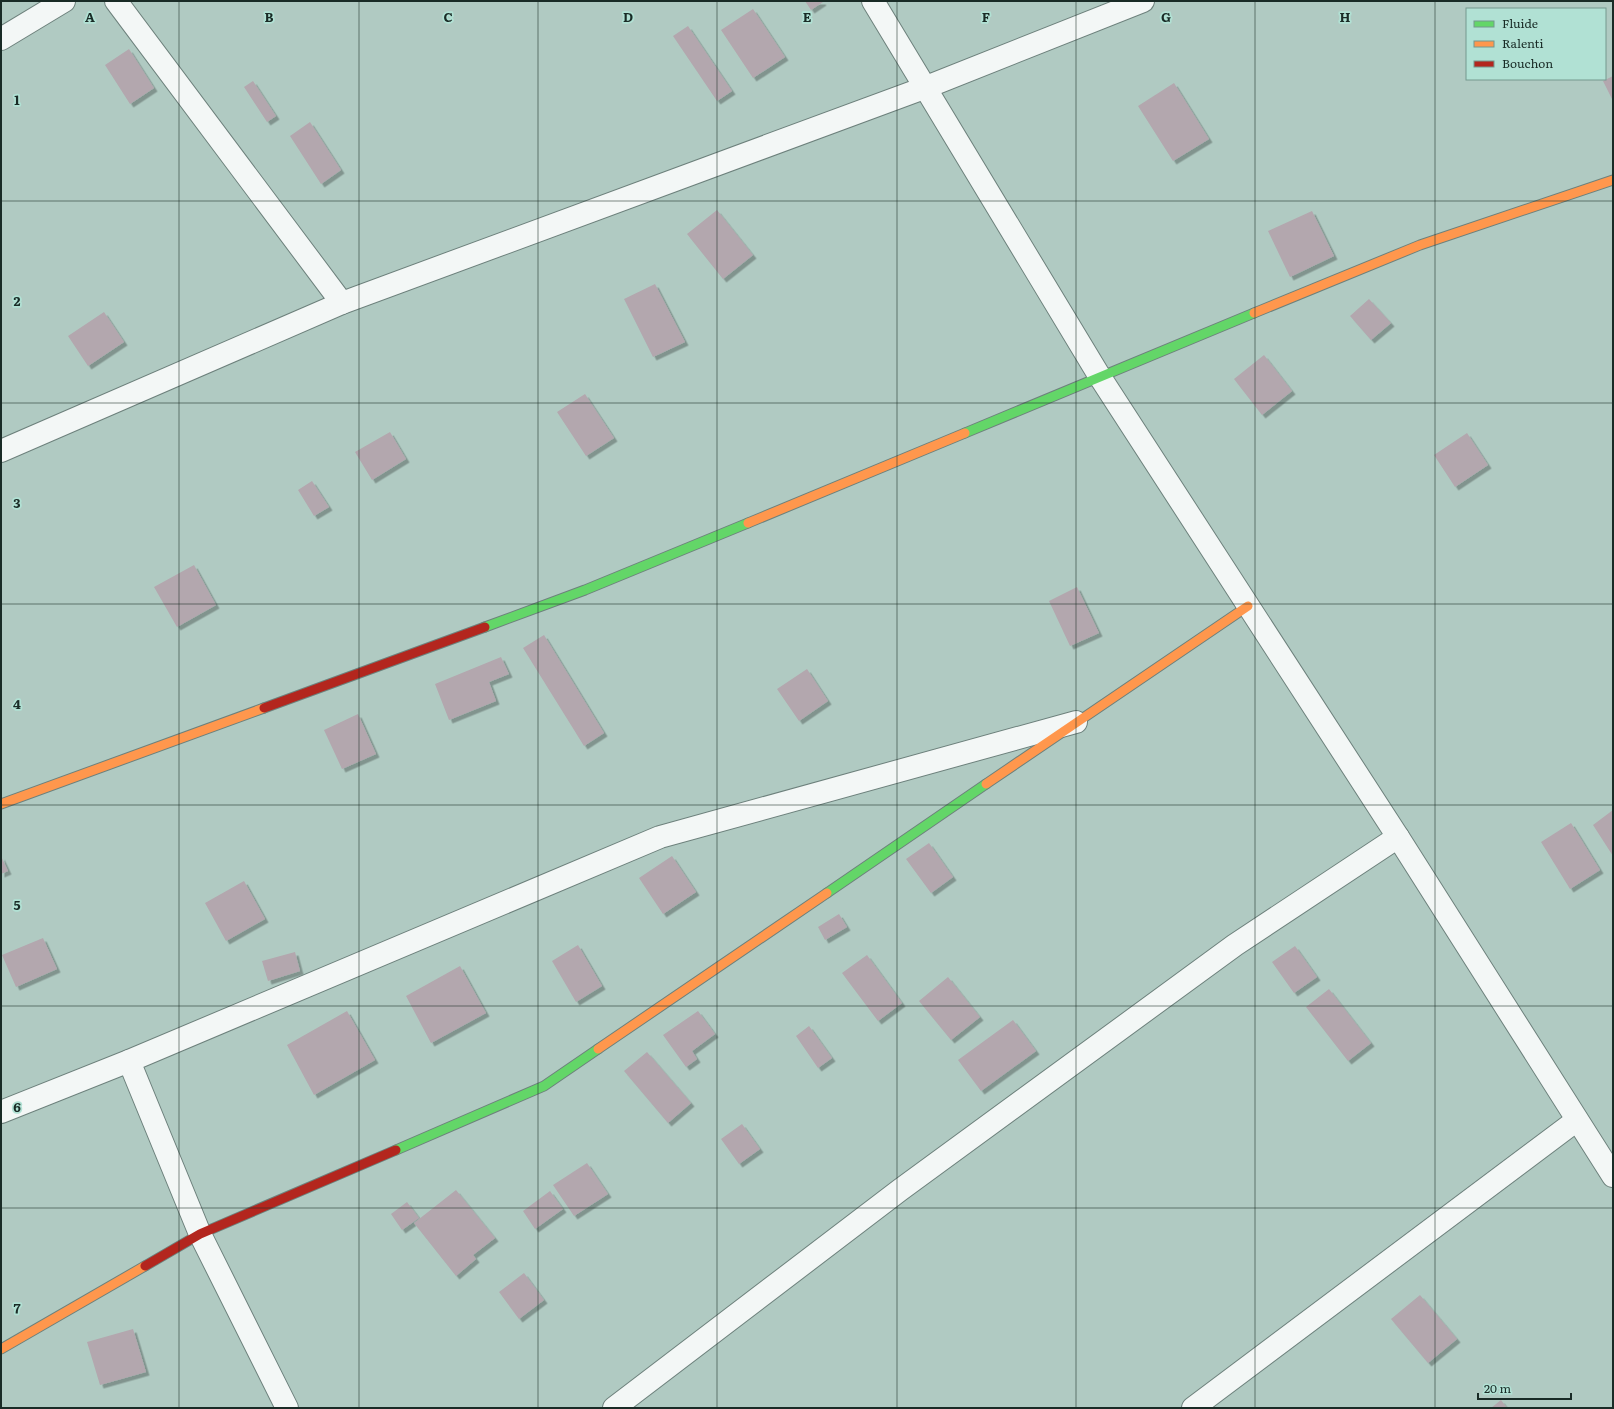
<svg xmlns="http://www.w3.org/2000/svg" width="1614" height="1409" viewBox="0 0 1614 1409" font-family="Literata,serif">
	<defs>
		<filter id="shadow"><feDropShadow dx="3.5" dy="3.5" stdDeviation="0" flood-color="#0004"/></filter>
	</defs>
	<rect width="100%" height="100%" fill="#b0cac2"/>
	<g fill="#b3a7ae" filter="url(#shadow)">
		<polygon points="805,1 822,1 823,2 811,10"/>
		<polygon points="753,9 785,57 753,78 721,30"/>
		<polygon points="688,26 732,91 717,101 673,36"/>
		<polygon points="129,49 154,88 130,104 105,65"/>
		<polygon points="1613,76 1613,101 1603,81"/>
		<polygon points="253,81 276,116 267,122 244,87"/>
		<polygon points="1174,83 1209,139 1173,161 1138,106"/>
		<polygon points="310,122 341,170 321,184 290,136"/>
		<polygon points="717,210 753,255 723,279 687,234"/>
		<polygon points="1312,211 1334,256 1290,277 1268,231"/>
		<polygon points="655,284 685,342 653,357 624,299"/>
		<polygon points="1369,299 1391,323 1371,340 1350,316"/>
		<polygon points="104,312 124,342 88,366 68,336"/>
		<polygon points="1264,355 1292,391 1262,415 1234,379"/>
		<polygon points="585,394 614,438 586,456 557,412"/>
		<polygon points="390,432 406,459 372,480 355,452"/>
		<polygon points="1467,433 1488,465 1455,487 1434,455"/>
		<polygon points="312,481 329,507 314,516 298,490"/>
		<polygon points="194,565 216,605 177,627 154,587"/>
		<polygon points="1077,587 1099,633 1070,646 1049,601"/>
		<polygon points="544,635 604,733 584,746 523,648"/>
		<polygon points="501,657 509,674 489,682 496,701 449,720 435,684"/>
		<polygon points="807,669 828,701 799,721 777,689"/>
		<polygon points="358,714 376,754 342,769 324,730"/>
		<polygon points="1613,810 1613,856 1593,825"/>
		<polygon points="1571,823 1600,870 1570,889 1541,842"/>
		<polygon points="929,843 953,877 931,893 906,859"/>
		<polygon points="1,856 8,871 1,874"/>
		<polygon points="672,856 696,892 663,914 639,878"/>
		<polygon points="244,881 265,919 226,941 205,903"/>
		<polygon points="839,914 847,927 825,940 818,927"/>
		<polygon points="43,938 57,969 16,987 2,955"/>
		<polygon points="578,945 602,986 576,1002 552,961"/>
		<polygon points="1295,946 1317,977 1294,993 1272,962"/>
		<polygon points="295,952 300,971 268,981 262,961"/>
		<polygon points="867,955 902,1003 878,1021 842,973"/>
		<polygon points="460,966 486,1013 431,1043 406,996"/>
		<polygon points="948,977 980,1017 951,1040 919,1001"/>
		<polygon points="1329,989 1371,1043 1348,1061 1306,1007"/>
		<polygon points="347,1011 375,1060 314,1095 287,1045"/>
		<polygon points="698,1011 715,1034 692,1051 697,1059 686,1067 663,1035"/>
		<polygon points="1013,1020 1036,1051 981,1091 958,1060"/>
		<polygon points="809,1026 832,1058 818,1068 796,1036"/>
		<polygon points="647,1052 691,1103 668,1123 624,1071"/>
		<polygon points="742,1124 760,1149 739,1164 721,1139"/>
		<polygon points="587,1163 608,1194 574,1216 553,1185"/>
		<polygon points="456,1190 495,1238 473,1255 476,1259 456,1276 414,1223"/>
		<polygon points="550,1191 563,1209 535,1229 523,1211"/>
		<polygon points="407,1202 419,1218 402,1230 391,1214"/>
		<polygon points="524,1273 544,1300 519,1319 499,1292"/>
		<polygon points="1420,1295 1457,1339 1428,1363 1391,1319"/>
		<polygon points="133,1329 146,1372 100,1385 87,1342"/>
		<polygon points="1501,1400 1507,1408 1491,1408"/>
	</g>
	<g fill="none" stroke-linecap="round" stroke-linejoin="round">
		<g stroke="#6d817c" stroke-width="24">
			<g id="street">
				<polyline points="116,1 342,303"/>
				<polyline points="873,1 1100,377 1398,837"/>
				<polyline points="1,39 64,1"/>
				<polyline points="1,451 342,303 924,88 1143,1"/>
				<polyline points="129,1061 200,1234 287,1408"/>
				<polyline points="1,1112 129,1061 660,837 1076,722"/>
				<polyline points="614,1408 900,1190 1235,945 1398,837 1613,1176"/>
				<polyline points="1193,1408 1577,1120"/>
			</g>
		</g>
		<g stroke="#6d817c" stroke-width="11">
			<g id="fast">
				<polyline points="965,433 1254,313"/>
				<polyline points="485,627 585,590 748,523"/>
				<polyline points="827,893 986,784"/>
				<polyline points="396,1150 544,1086 598,1049"/>
			</g>
		</g>
		<g stroke="#6d817c" stroke-width="11">
			<g id="slow">
				<polyline points="1254,313 1420,245 1613,180"/>
				<polyline points="748,523 965,433"/>
				<polyline points="986,784 1248,606"/>
				<polyline points="1,804 264,708"/>
				<polyline points="598,1049 827,893"/>
				<polyline points="1,1349 145,1266"/>
			</g>
		</g>
		<g stroke="#6d817c" stroke-width="11">
			<g id="jam">
				<polyline points="264,708 485,627"/>
				<polyline points="145,1266 200,1234 396,1150"/>
			</g>
		</g>
		<use href="#street" stroke="#f3f7f6" stroke-width="22"/>
		<use href="#fast" stroke="#63d668" stroke-width="9"/>
		<use href="#slow" stroke="#ff974d" stroke-width="9"/>
		<use href="#jam" stroke="#b3261e" stroke-width="9"/>
	</g>
	<path fill="none" stroke="#192b26" stroke-width="1" stroke-opacity="0.55" d="M179,1V1408M359,1V1408M538,1V1408M717,1V1408M897,1V1408M1076,1V1408M1255,1V1408M1435,1V1408M1,201H1613M1,403H1613M1,604H1613M1,805H1613M1,1006H1613M1,1208H1613"/>
	<g font-size="13" text-anchor="middle" font-weight="bold" fill="#192b26" stroke="#b1e1d4" stroke-width="3.5" stroke-linejoin="round" paint-order="stroke">
		<text x="90" y="22">A</text>
		<text x="269" y="22">B</text>
		<text x="448" y="22">C</text>
		<text x="628" y="22">D</text>
		<text x="807" y="22">E</text>
		<text x="986" y="22">F</text>
		<text x="1166" y="22">G</text>
		<text x="1345" y="22">H</text>
		<text x="17" y="105">1</text>
		<text x="17" y="306">2</text>
		<text x="17" y="508">3</text>
		<text x="17" y="709">4</text>
		<text x="17" y="910">5</text>
		<text x="17" y="1112">6</text>
		<text x="17" y="1313">7</text>
	</g>
	<rect width="1614" height="1409" fill="none" stroke="#192b26" stroke-width="4"/>
	<rect x="1466" y="8" width="140" height="72" fill="#b1e1d4" stroke="#74988e"/>
	<rect x="1474" y="21" width="20" height="6" fill="#63d668" stroke="#74988e"/>
	<text x="1502" y="28" font-size="12" fill="#192b26">Fluide</text>
	<rect x="1474" y="41" width="20" height="6" fill="#ff974d" stroke="#74988e"/>
	<text x="1502" y="48" font-size="12" fill="#192b26">Ralenti</text>
	<rect x="1474" y="61" width="20" height="6" fill="#b3261e" stroke="#74988e"/>
	<text x="1502" y="68" font-size="12" fill="#192b26">Bouchon</text>
	<path d="M1478 1393v6h93v-6" fill="none" stroke="#192b26" stroke-width="2"/>
	<text x="1484" y="1393" font-size="12" fill="#192b26" stroke="#b1e1d4" stroke-width="3" paint-order="stroke">20 m</text>
</svg>
